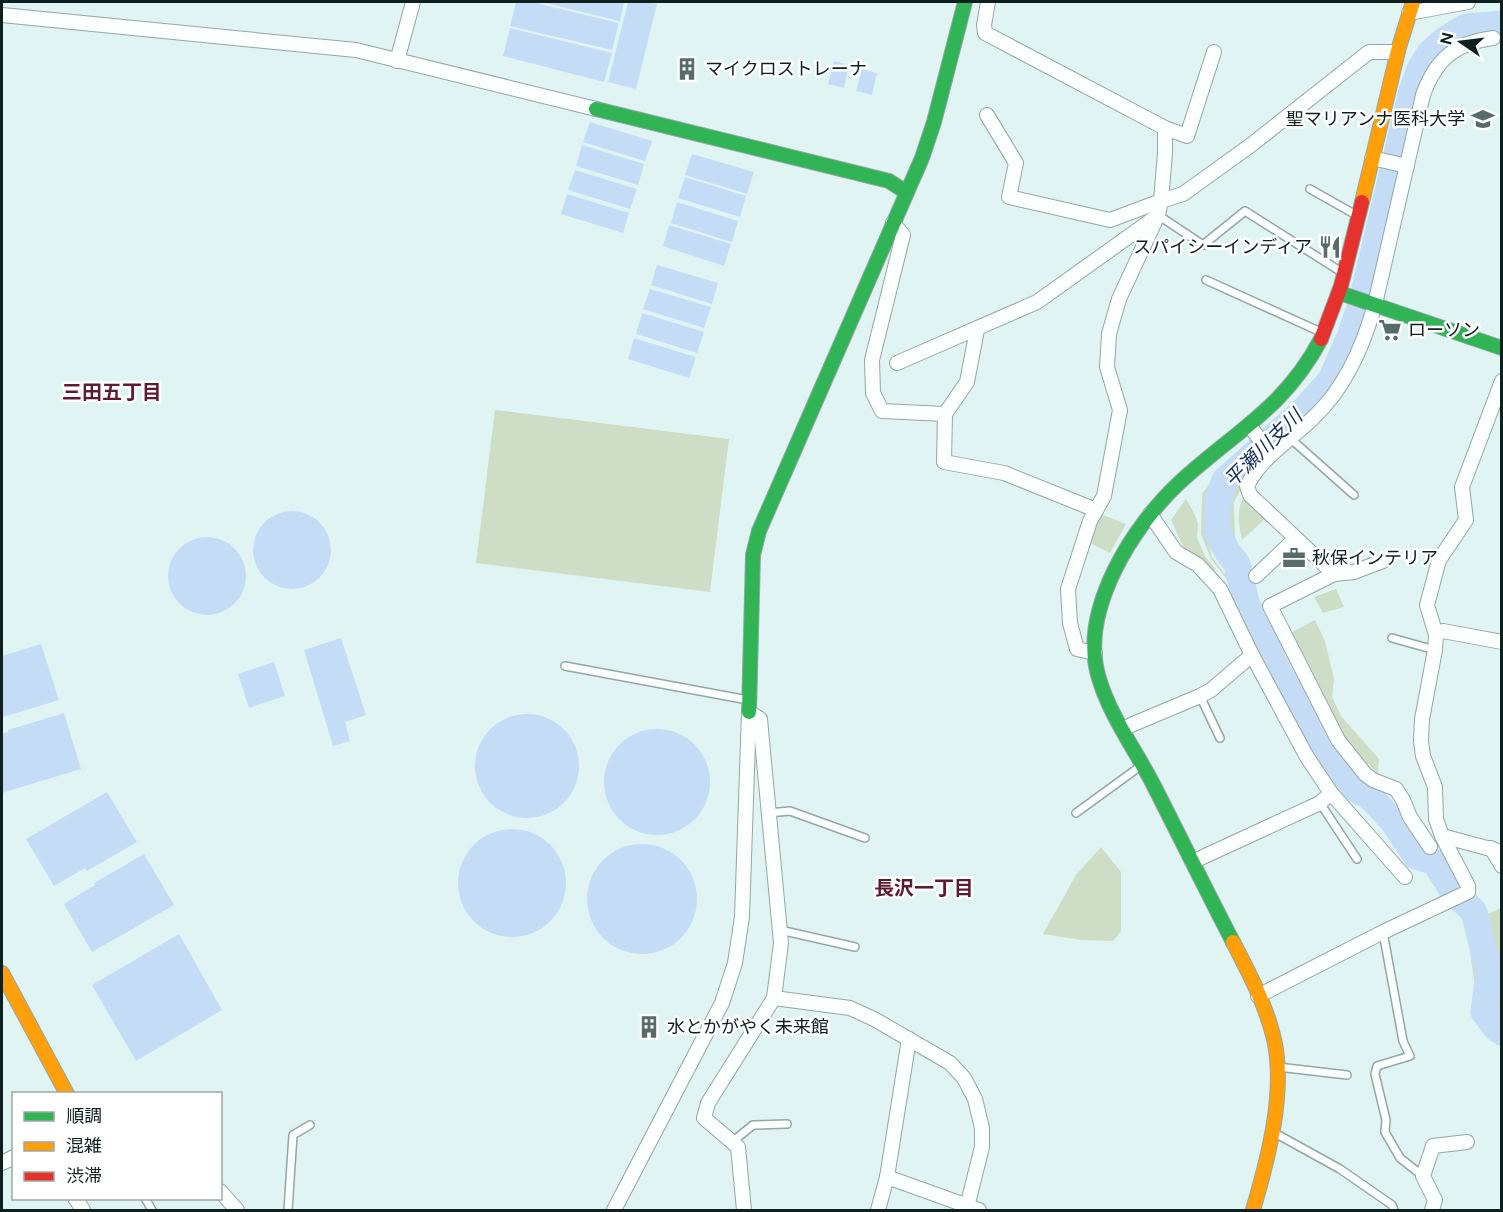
<svg xmlns="http://www.w3.org/2000/svg" width="1503" height="1212" viewBox="0 0 1503 1212" font-family="'DM Sans','Noto Sans JP',sans-serif">
	<rect width="100%" height="100%" fill="#e0f5f3"/>
	<g fill="#cdddc6">
		<polygon points="495,410 729,439 710,592 476,563"/>
		<polygon points="1260,454 1234,502 1235,536 1238,550 1257,589 1232,554 1221,529 1221,509 1223,489 1228,480"/>
		<polygon points="1234,463 1234,466 1216,489 1213,507 1214,530 1207,536 1212,557 1224,573 1231,574 1237,584 1236,591 1211,559 1201,534 1202,494 1213,479"/>
		<path d="M1245,494L1266,518L1242,540C1238,522 1236,510 1245,494Z"/>
		<polygon points="1186,499 1193,511 1198,523 1197,538 1205,556 1215,569 1212,572 1183,546 1171,520"/>
		<polygon points="1101,514 1126,524 1110,553 1086,541"/>
		<path d="M1215,533L1228,558L1234,574C1219,567 1215,553 1210,538Z"/>
		<polygon points="1336,589 1344,607 1323,613 1314,597"/>
		<polygon points="1315,620 1325,641 1334,679 1332,697 1341,716 1379,759 1378,773 1368,764 1362,768 1339,738 1287,635"/>
		<polygon points="1101,847 1121,872 1121,931 1113,941 1081,940 1043,934 1076,875"/>
		<polygon points="1501,908 1502,908 1501,1040 1492,1035 1478,1023 1478,1006 1467,931 1483,916"/>
	</g>
	<g fill="#c5dcf7">
		<polygon points="516,2 532,2 619,23 612,50 510,26"/>
		<polygon points="541,2 624,2 620,21"/>
		<polygon points="628,2 646,2 657,4 636,89 608,82"/>
		<polygon points="510,28 612,53 604,82 503,56"/>
		<polygon points="834,61 849,65 844,88 828,84"/>
		<polygon points="862,69 877,73 872,95 856,91"/>
		<polygon points="590,122 652,141 645,161 583,142"/>
		<polygon points="582,145 644,164 638,185 576,166"/>
		<polygon points="692,154 754,172 747,194 685,175"/>
		<polygon points="575,170 637,189 630,209 568,190"/>
		<polygon points="685,177 746,196 740,217 678,198"/>
		<polygon points="567,194 629,213 623,233 561,214"/>
		<polygon points="677,202 738,221 732,242 671,223"/>
		<polygon points="669,225 731,244 724,266 663,246"/>
		<polygon points="657,265 718,283 712,304 651,285"/>
		<polygon points="650,289 711,307 704,328 643,309"/>
		<polygon points="642,313 704,332 697,353 636,334"/>
		<polygon points="634,338 696,357 689,378 628,359"/>
		<circle cx="292" cy="550" r="39"/>
		<circle cx="207" cy="576" r="39"/>
		<polygon points="341,638 366,715 345,722 350,741 333,746 304,650"/>
		<polygon points="41,644 59,700 3,717 2,656"/>
		<polygon points="274,662 285,696 249,708 238,674"/>
		<polygon points="64,713 81,769 2,793 2,734 8,732 8,730"/>
		<circle cx="527" cy="766" r="52"/>
		<circle cx="657" cy="782" r="53"/>
		<polygon points="107,792 137,842 87,871 85,868 54,886 26,839"/>
		<circle cx="512" cy="883" r="54"/>
		<circle cx="642" cy="899" r="55"/>
		<polygon points="144,854 174,905 92,952 64,904 95,885 94,883"/>
		<polygon points="179,934 222,1010 136,1061 92,985"/>
	</g>
	<g fill="none" stroke-linecap="round" stroke-linejoin="round">
		<polyline stroke="#c5dcf7" stroke-width="27" points="1502,24 1466,27 1445,40 1430,53 1420,69 1412,91 1362,301 1350,337 1331,380 1304,410 1225,480 1218,499 1217,531 1227,551 1237,564 1246,602 1278,671 1325,752 1354,788 1369,796 1393,821 1416,856 1435,862 1453,891 1474,912 1489,971 1484,1012 1496,1028 1502,1032"/>
		<g stroke="#94a6a5" stroke-width="10">
			<g id="lane">
				<polyline points="1310,189 1356,215"/>
				<polyline points="1158,215 1203,245 1245,211 1343,273"/>
				<polyline points="1206,280 1323,333"/>
				<polyline points="1291,439 1354,495"/>
				<polyline points="1392,638 1435,650"/>
				<polyline points="565,666 748,700"/>
				<polyline points="1200,696 1220,738"/>
				<polyline points="1320,803 1357,859"/>
				<polyline points="768,813 790,811 865,838"/>
				<polyline points="1076,813 1142,765"/>
				<polyline points="780,930 855,947"/>
				<polyline points="1383,932 1403,1041 1410,1056 1377,1066 1375,1074 1386,1120 1385,1132 1400,1158 1423,1176"/>
				<polyline points="1278,1067 1347,1075"/>
				<polyline points="1273,1132 1340,1169 1392,1205 1394,1210"/>
				<polyline points="732,1142 753,1125 787,1124"/>
				<polyline points="145,1198 152,1210"/>
				<polyline points="288,1210 293,1135 310,1125"/>
			</g>
		</g>
		<g stroke="#94a6a5" stroke-width="16">
			<g id="street">
				<polyline points="1409,13 1468,2"/>
				<polyline points="2,15 356,50 596,109"/>
				<polyline points="397,61 413,2"/>
				<polyline points="987,115 1016,163 1009,197 1110,220 1161,201 1165,153 1165,128 985,33 984,25 988,2"/>
				<polyline points="1165,128 1187,136 1214,52"/>
				<polyline points="1372,158 1407,166"/>
				<polyline points="893,223 903,235 872,360 873,393 882,411 945,414 967,382 977,330"/>
				<polyline points="897,363 1037,302 1156,217"/>
				<polyline points="945,414 944,462 1004,473 1096,510"/>
				<polyline points="1250,426 1270,454"/>
				<path d="M1383,561L1354,572L1334,574L1250,495L1247,486C1262,456 1291,440 1314,417C1346,387 1364,344 1375,304L1423,95C1436,59 1455,43 1493,38"/>
				<polyline points="1334,574 1270,606 1338,740 1365,774 1373,780 1396,789 1403,800 1410,817 1430,847"/>
				<polyline points="1256,576 1295,539"/>
				<polyline points="1436,635 1443,631 1502,642"/>
				<polyline points="1095,653 1077,649 1070,623 1068,589 1090,521 1104,496 1120,410 1107,367 1109,334 1119,299 1158,215 1161,201 1183,194 1251,145 1369,52 1397,52"/>
				<polyline points="1123,730 1131,725 1200,696 1211,690 1252,655 1220,589 1198,565 1176,552 1150,514"/>
				<polyline points="1331,793 1405,877"/>
				<polyline points="1442,836 1502,852"/>
				<polyline points="1491,848 1502,866"/>
				<polyline points="1192,862 1320,803 1331,793 1307,757 1252,655"/>
				<polyline points="1258,996 1383,932 1468,892 1468,886 1442,836 1436,819 1435,787 1423,756 1421,741 1422,719 1435,650 1436,635 1427,605 1439,560 1466,520 1462,487 1502,381"/>
				<polyline points="774,998 850,1008 874,1019 950,1063 964,1078 975,1099 982,1128 982,1147 967,1207"/>
				<polyline points="2,1163 14,1157"/>
				<polyline points="887,1177 979,1210"/>
				<polyline points="220,1191 237,1210"/>
				<polyline points="75,1198 83,1210"/>
				<polyline points="614,1210 722,1003 735,963 742,917 749,712"/>
				<polyline points="744,1210 738,1147 704,1118 708,1103 774,998 781,943 760,719 749,712"/>
				<polyline points="878,1210 887,1177 909,1039"/>
				<polyline points="1432,1210 1435,1200 1423,1176 1433,1146 1467,1142"/>
			</g>
		</g>
		<g stroke="#94a6a5" stroke-width="16">
			<g id="fast">
				<polyline points="596,109 889,181 906,192"/>
				<polyline points="1340,293 1502,348"/>
				<polyline points="749,712 753,555 759,531 922,158 934,122 965,2"/>
				<path d="M1233,942C1206,890 1180,837 1153,784C1135,749 1109,715 1098,675C1080,609 1133,526 1179,483C1234,432 1284,409 1321,339"/>
			</g>
		</g>
		<g stroke="#94a6a5" stroke-width="16">
			<g id="slow">
				<polyline points="1362,202 1399,47 1413,2"/>
				<path d="M1233,942C1249,973 1266,1005 1274,1039C1286,1092 1268,1159 1253,1210"/>
				<polyline points="2,973 67,1094"/>
			</g>
		</g>
		<g stroke="#94a6a5" stroke-width="16">
			<polyline id="jam" points="1321,339 1341,286 1362,202"/>
		</g>
		<use href="#lane" stroke="#fafefd" stroke-width="7"/>
		<use href="#street" stroke="#fafefd" stroke-width="14"/>
		<use href="#fast" stroke="#30b455" stroke-width="14"/>
		<use href="#slow" stroke="#ff9f0a" stroke-width="14"/>
		<use href="#jam" stroke="#e5322d" stroke-width="14"/>
	</g>
	<defs>
		<g id="building-bare" transform="scale(1.8)"><path d="M-4-6H4V6H1V3H-1V6H-4ZM-2.5-4.3h1.7v1.8h-1.7ZM.8-4.3h1.7v1.8H.8ZM-2.5-1h1.7V.8h-1.7ZM.8-1h1.7V.8H.8Z" fill="#576b69" stroke="#fff" stroke-width="2.5" paint-order="stroke"/></g>
		<g id="university-bare" transform="scale(1.8)"><path d="M0-5L7-2L0 1L-7-2ZM-4 1L0 2.5L4 1V4Q0 6-4 4Z" fill="#576b69" stroke="#fff" stroke-width="2.5" paint-order="stroke"/></g>
		<g id="restaurant-bare" transform="scale(1.8)"><path d="M-5-6h1v4h1v-4h1v4h1v-4h1v5L-1.5 .5V6h-2V.5L-5-1ZM5-6V6H3V1.5H1.5Q1.5-4 5-6Z" fill="#576b69" stroke="#fff" stroke-width="2.5" paint-order="stroke"/></g>
		<g id="supermarket-bare" transform="scale(1.8)"><path d="M-6-5.5h2.5l.6 2H6L4.5 2H-2.5L-4.4-4H-6ZM-1.5 3.2a1.3 1.3 0 1 0 .1 0ZM3 3.2a1.3 1.3 0 1 0 .1 0Z" fill="#576b69" stroke="#fff" stroke-width="2.5" paint-order="stroke"/></g>
		<g id="office-bare" transform="scale(1.8)"><path d="M-6-3h4V-5.5h4V-3h4V5H-6ZM-1-4.5V-3h2v-1.5ZM-6 0V1H6V0Z" fill="#576b69" stroke="#fff" stroke-width="2.5" paint-order="stroke"/></g>
	</defs>
	<g fill-rule="evenodd">
		<use href="#building-bare" x="687" y="69"/>
		<use href="#university-bare" x="1483" y="119"/>
		<use href="#restaurant-bare" x="1330" y="247"/>
		<use href="#supermarket-bare" x="1390" y="330"/>
		<use href="#office-bare" x="1294" y="558"/>
		<use href="#building-bare" x="649" y="1027"/>
	</g>
	<g text-anchor="middle" dominant-baseline="central" stroke-width="5" stroke-linejoin="round" paint-order="stroke">
		<g font-size="18" fill="#0d201f" stroke="#fff" text-anchor="start">
			<text x="705" y="69">マイクロストレーナ</text>
			<text x="1465" y="119" text-anchor="end">聖マリアンナ医科大学</text>
			<text x="1312" y="247" text-anchor="end">スパイシーインディア</text>
			<text x="1408" y="330">ローソン</text>
			<text x="1312" y="558">秋保インテリア</text>
			<text x="667" y="1027">水とかがやく未来館</text>
		</g>
		<g font-size="20" font-weight="bold" fill="#5e1a2f" stroke="#fff">
			<text x="112" y="392">三田五丁目</text>
			<text x="924" y="888">長沢一丁目</text>
		</g>
		<g font-size="20" font-style="italic" fill="#142e5e" stroke="#fff">
			<text transform="translate(1263 448) rotate(-45)">平瀬川支川</text>
		</g>
	</g>
	<rect width="1503" height="1212" fill="none" stroke="#0d201f" stroke-width="6"/>
	<rect x="12" y="1092" width="210" height="108" fill="#ffffff" stroke="#9ea6a5" stroke-width="1.5"/>
	<rect x="24" y="1112" width="30" height="9" fill="#30b455" stroke="#9ea6a5" stroke-width="1.5"/>
	<text x="66" y="1122" font-size="18" fill="#0d201f">順調</text>
	<rect x="24" y="1142" width="30" height="9" fill="#ff9f0a" stroke="#9ea6a5" stroke-width="1.5"/>
	<text x="66" y="1152" font-size="18" fill="#0d201f">混雑</text>
	<rect x="24" y="1172" width="30" height="9" fill="#e5322d" stroke="#9ea6a5" stroke-width="1.5"/>
	<text x="66" y="1182" font-size="18" fill="#0d201f">渋滞</text>
	<g transform="translate(1461 42) rotate(284)" stroke="#ffffff" stroke-width="4.5" paint-order="stroke">
	<path d="M0-4.5L10 22L0 15L-10 22Z" fill="#0d201f"/>
	<text y="-9" font-size="16" font-weight="bold" text-anchor="middle" fill="#0d201f">N</text>
	</g>
</svg>
